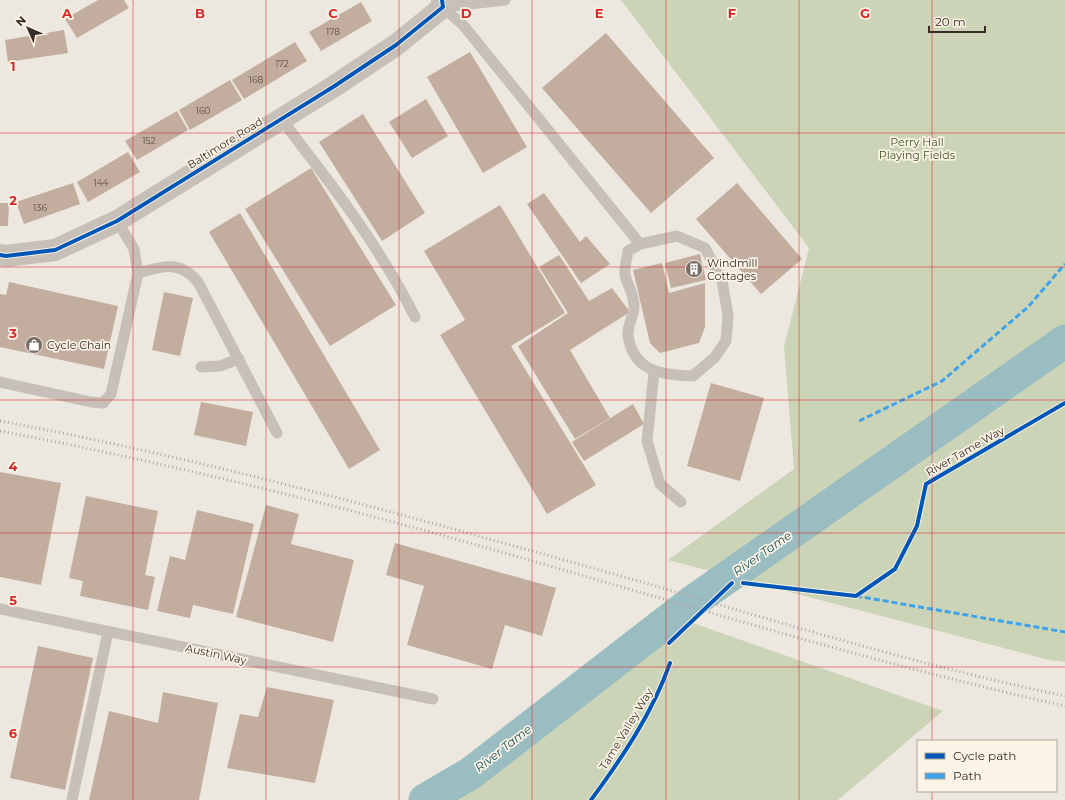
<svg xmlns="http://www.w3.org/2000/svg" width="1065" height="800" viewBox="0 0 1065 800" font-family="Montserrat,sans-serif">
	<rect width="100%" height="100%" fill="#ede8df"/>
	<g fill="#cbd4b7">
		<polygon points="621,0 1065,0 1065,662 1049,660 668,560 794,469 784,347 809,248"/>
		<polygon points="690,622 943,711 838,800 451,800"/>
	</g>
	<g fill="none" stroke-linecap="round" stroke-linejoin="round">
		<polyline stroke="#99bdc0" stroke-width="33" points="425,800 471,773 692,602 1065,341"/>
	</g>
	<g fill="#c2ad9f">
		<polygon points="98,0 124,0 129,8 77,38 65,19"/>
		<polygon points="361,2 372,21 321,51 309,32"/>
		<polygon points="64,30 68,53 8,62 5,40"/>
		<polygon points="606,33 714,158 651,213 542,88"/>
		<polygon points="295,42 307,61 244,99 232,80"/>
		<polygon points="470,52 527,147 483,173 427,77"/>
		<polygon points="230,80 242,100 190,130 179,110"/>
		<polygon points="426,99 448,136 412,158 389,122"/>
		<polygon points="177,111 188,130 137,160 125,141"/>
		<polygon points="363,114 425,213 382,241 319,142"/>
		<polygon points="128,152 140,172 88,202 77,182"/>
		<polygon points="311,168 396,305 330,346 245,209"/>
		<polygon points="73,183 80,204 24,224 16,202"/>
		<polygon points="737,183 802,259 761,294 696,219"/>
		<polygon points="544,193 580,242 586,236 610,264 581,283 527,204"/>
		<polygon points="0,203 9,203 8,226 0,226"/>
		<polygon points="500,205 565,313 511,346 596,485 547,514 440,335 465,320 424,251"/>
		<polygon points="240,213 380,450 349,469 209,232"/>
		<polygon points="700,254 706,280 671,288 665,263"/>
		<polygon points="559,255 589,301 612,288 630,312 570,350 610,418 575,439 518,346 568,313 539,267"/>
		<polygon points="662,263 669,293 705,283 705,327 699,343 660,353 650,343 633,270"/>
		<polygon points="9,282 118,306 104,369 0,347 0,294 6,295"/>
		<polygon points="164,292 193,298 180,356 152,350"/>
		<polygon points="711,383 764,398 740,481 687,466"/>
		<polygon points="201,402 253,412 246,446 194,435"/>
		<polygon points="633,404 644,424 584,461 572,442"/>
		<polygon points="0,472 61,483 41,585 0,577"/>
		<polygon points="86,496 158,511 145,575 155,577 148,610 80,596 83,581 69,578"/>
		<polygon points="266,505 299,514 291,544 354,560 333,642 236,617"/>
		<polygon points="197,510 254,524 233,614 193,605 190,618 157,611 170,556 185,560"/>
		<polygon points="395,543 556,588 542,636 505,625 492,669 407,645 424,586 386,575"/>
		<polygon points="38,646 93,658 65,790 10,778"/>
		<polygon points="267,687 334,700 315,783 227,768 240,714 258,717"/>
		<polygon points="163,692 218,703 199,800 89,800 109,711 158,723"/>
	</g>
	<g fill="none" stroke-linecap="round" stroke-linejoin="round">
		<g stroke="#c6c0b8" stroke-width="11">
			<polyline points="443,7 464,26 640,244"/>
			<polyline points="443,7 505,0"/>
			<path d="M281,119C330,182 379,245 415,317"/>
			<path d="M677,236L705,248L722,281L728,315L726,341L714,358L693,376C662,375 633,372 628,335C627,327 633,317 634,308C635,297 628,286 625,275C624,268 627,258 628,251L640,244Z"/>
			<path d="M138,273C163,266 180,260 198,282L277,433"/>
			<polyline points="201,367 220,366 239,359"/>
			<polyline points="654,372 647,441 660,484 681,502"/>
			<polyline points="0,382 91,402 103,403 111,394 138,273 134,249 117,221"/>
			<polyline points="0,609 433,699"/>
			<polyline points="72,800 108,632"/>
		</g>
		<polyline stroke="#c6c0b8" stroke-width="22" points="0,255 6,256 55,250 117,221 333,87 396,45 443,7 442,0"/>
		<g stroke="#ada8a3" stroke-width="3" stroke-dasharray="1 3" stroke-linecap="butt">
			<path d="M0,421C216,461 427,521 638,581C779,622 921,666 1065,696"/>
			<path d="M0,431C148,459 296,495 441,535C649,593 854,659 1065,706"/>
		</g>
		<g stroke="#3fa3eb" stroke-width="3" stroke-dasharray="6 3" stroke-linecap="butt">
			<polyline points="859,421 942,381 1028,307 1065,264"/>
			<polyline points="856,596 1065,632"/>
		</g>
		<g stroke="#fbf3e5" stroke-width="6">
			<g id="cycleway">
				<polyline points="0,255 6,256 55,250 117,221 333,87 396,45 443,7 442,0"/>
				<polyline points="743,583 856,596 895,569 917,526 926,484 1065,403"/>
				<polyline points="669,643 732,583"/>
				<path d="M591,800C622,758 653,712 670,663"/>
			</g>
		</g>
		<use href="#cycleway" stroke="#0057b8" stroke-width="4"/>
	</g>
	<path fill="none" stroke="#d62828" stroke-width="1" stroke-opacity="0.55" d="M133,0V800M266,0V800M399,0V800M532,0V800M666,0V800M799,0V800M932,0V741M0,133H1065M0,267H1065M0,400H1065M0,533H1065M0,667H1065M932,791V800"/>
	<defs>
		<g id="building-disc" transform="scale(0.9)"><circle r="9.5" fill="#776e67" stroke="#fbf3e5"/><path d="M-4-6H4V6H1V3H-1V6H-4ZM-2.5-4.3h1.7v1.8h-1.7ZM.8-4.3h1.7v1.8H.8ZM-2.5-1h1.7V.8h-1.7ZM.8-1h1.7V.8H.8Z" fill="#fff"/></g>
		<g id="shop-disc" transform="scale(0.9)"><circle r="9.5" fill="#776e67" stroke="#fbf3e5"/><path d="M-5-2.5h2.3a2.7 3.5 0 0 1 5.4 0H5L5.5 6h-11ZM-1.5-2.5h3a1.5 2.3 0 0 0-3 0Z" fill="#fff"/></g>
	</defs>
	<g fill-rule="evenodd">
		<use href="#building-disc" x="694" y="269"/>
		<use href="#shop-disc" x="34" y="345"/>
	</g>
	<g text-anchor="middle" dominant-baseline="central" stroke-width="3.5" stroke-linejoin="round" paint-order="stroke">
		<g font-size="9" fill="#5a4d44">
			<text x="333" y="31">178</text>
			<text x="282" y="63">172</text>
			<text x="256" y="79">168</text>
			<text x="203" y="110">160</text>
			<text x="149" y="140">152</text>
			<text x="101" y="182">144</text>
			<text x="40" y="207">136</text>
		</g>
		<g font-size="11" fill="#415728" stroke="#fbf3e5">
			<text x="917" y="142">Perry Hall<tspan x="917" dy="13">Playing Fields</tspan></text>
		</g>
		<g font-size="11" fill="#372d26" stroke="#fbf3e5">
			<text transform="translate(225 143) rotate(-32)">Baltimore Road</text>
			<text transform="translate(965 451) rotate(-30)">River Tame Way</text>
			<text transform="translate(216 654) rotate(12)">Austin Way</text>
			<text transform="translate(626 729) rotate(-59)">Tame Valley Way</text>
		</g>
		<g font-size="11" fill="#372d26" stroke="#fbf3e5" text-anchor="start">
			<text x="707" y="263">Windmill<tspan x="707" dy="13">Cottages</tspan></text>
			<text x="47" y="345">Cycle Chain</text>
		</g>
		<g font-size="12" font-style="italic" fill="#18505c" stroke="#fbf3e5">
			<text transform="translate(762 553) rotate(-35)">River Tame</text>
			<text transform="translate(503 748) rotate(-38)">River Tame</text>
		</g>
	</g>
	<g font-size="13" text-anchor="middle" font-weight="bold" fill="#d62828" stroke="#fbf3e5" stroke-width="3.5" stroke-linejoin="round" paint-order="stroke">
		<text x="67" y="18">A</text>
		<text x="200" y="18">B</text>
		<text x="333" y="18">C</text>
		<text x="466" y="18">D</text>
		<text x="599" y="18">E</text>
		<text x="732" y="18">F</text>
		<text x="865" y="18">G</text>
		<text x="13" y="71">1</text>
		<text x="13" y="205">2</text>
		<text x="13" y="338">3</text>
		<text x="13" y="471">4</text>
		<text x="13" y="605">5</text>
		<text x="13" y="738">6</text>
	</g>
	<rect x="917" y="740" width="140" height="52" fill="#fbf3e5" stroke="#ada499"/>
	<rect x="925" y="753" width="20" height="6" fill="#0057b8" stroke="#ada499"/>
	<text x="953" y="760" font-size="12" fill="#372d26">Cycle path</text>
	<rect x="925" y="773" width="20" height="6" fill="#3fa3eb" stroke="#ada499"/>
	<text x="953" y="780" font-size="12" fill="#372d26">Path</text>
	<g transform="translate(28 28) rotate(315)" stroke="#fbf3e5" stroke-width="3" paint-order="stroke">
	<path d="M0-3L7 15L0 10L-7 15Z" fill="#372d26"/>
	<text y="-6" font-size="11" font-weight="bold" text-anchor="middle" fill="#372d26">N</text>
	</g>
	<path d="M929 26v6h56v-6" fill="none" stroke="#372d26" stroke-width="2"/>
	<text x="935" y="26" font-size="12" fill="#372d26" stroke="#fbf3e5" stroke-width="3" paint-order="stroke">20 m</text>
</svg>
